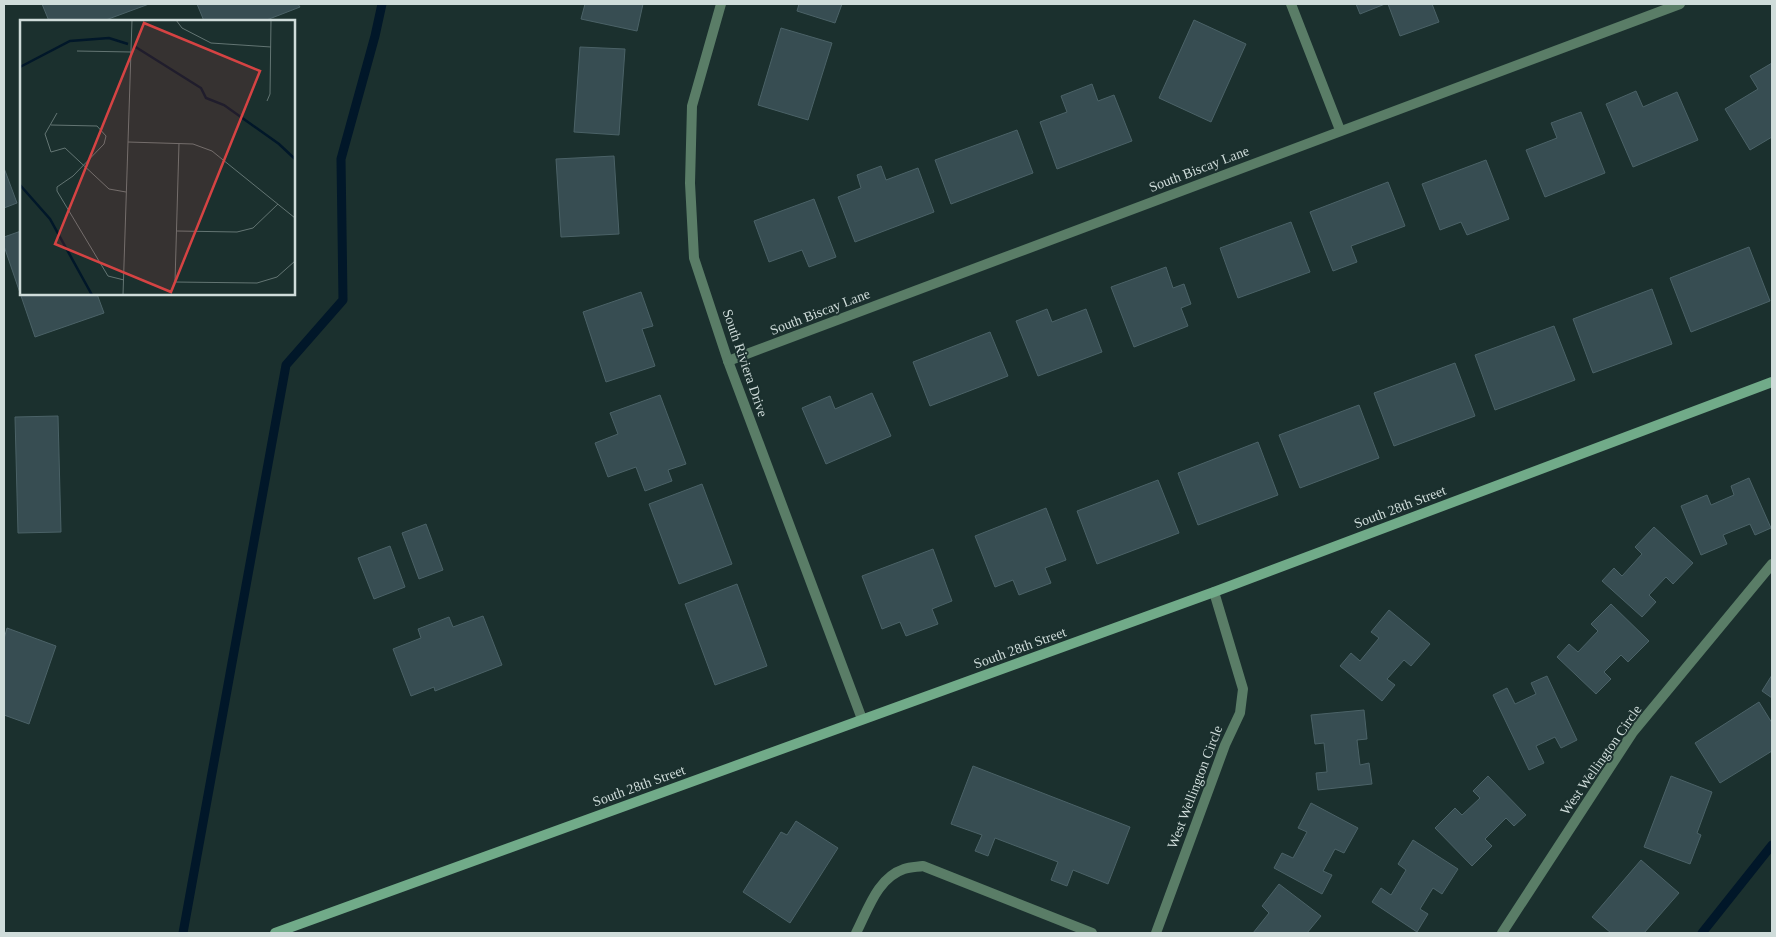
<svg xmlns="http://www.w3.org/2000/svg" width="1776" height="937" viewBox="0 0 1776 937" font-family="Georgia,serif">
	<rect width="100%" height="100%" fill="#1b302e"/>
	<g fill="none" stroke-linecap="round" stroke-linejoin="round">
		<g stroke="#011729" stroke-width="9">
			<polyline points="183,933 286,365 343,300 341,159 375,36 382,4"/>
			<polyline points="1702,933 1772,845"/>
		</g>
	</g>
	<g fill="#374d52" stroke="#4b6267">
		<polygon points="42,4 149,4 103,21 49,21"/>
		<polygon points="197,4 298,4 300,7 264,21 204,21"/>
		<polygon points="585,4 643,4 637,31 581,19"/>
		<polygon points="799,4 842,4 835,23 797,11"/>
		<polygon points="1356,4 1385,4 1360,14"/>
		<polygon points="1388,4 1432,4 1439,22 1400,36"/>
		<polygon points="1194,20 1246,44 1211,122 1159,98"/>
		<polygon points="781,28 832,43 808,120 758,105"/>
		<polygon points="580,47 625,49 619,135 574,132"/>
		<polygon points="1772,63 1772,137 1750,150 1725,109 1758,89 1750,76"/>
		<polygon points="1092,84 1098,101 1114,95 1132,141 1057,169 1040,122 1067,112 1061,96"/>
		<polygon points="1636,91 1643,107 1677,92 1698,140 1633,167 1606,104"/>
		<polygon points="1581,112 1605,173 1545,197 1526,150 1557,138 1551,123"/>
		<polygon points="1017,130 1033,173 951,204 935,160"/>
		<polygon points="614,156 619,234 561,237 556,159"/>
		<polygon points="1486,160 1509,219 1467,235 1461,222 1440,230 1422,184"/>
		<polygon points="881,166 886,180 918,168 934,212 855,242 838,197 861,188 857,175"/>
		<polygon points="4,168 17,203 4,208"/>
		<polygon points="1388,182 1405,226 1351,246 1357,262 1333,271 1310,212"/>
		<polygon points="814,199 836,257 809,267 802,250 769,262 754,221"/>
		<polygon points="1291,222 1310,272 1238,298 1220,248"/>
		<polygon points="21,231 21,294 97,294 104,313 35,337 4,246 4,237"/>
		<polygon points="1749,247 1770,301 1691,332 1670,278"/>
		<polygon points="1166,267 1173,288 1184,284 1191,304 1181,308 1188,326 1134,347 1111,287"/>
		<polygon points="1652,289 1672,344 1593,373 1573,319"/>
		<polygon points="641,292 653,326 642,329 655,366 606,382 583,312"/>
		<polygon points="1047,309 1052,322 1086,309 1102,352 1038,376 1016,321"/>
		<polygon points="1554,326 1575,380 1495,410 1475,355"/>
		<polygon points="990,332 1008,376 930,406 913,362"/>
		<polygon points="1455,363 1475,416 1394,446 1374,393"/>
		<polygon points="872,393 891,436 826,464 802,408 830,396 835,409"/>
		<polygon points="660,395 686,464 668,470 672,481 645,491 636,467 608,477 595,443 618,434 610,413"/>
		<polygon points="1359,405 1379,458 1300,488 1279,435"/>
		<polygon points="58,416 61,532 18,533 15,417"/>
		<polygon points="1258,442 1278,495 1198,525 1178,473"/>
		<polygon points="1749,478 1771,528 1755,535 1750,524 1723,535 1727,544 1701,555 1681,506 1707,495 1711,505 1734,495 1731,486"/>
		<polygon points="1158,480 1179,533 1097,564 1077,511"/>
		<polygon points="702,484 732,564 679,584 649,504"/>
		<polygon points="1046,508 1066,560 1045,568 1051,583 1019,595 1013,580 995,587 975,536"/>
		<polygon points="426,524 443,570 419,579 402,533"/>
		<polygon points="1654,527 1693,563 1673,584 1666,577 1649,595 1656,602 1642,617 1602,581 1614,568 1622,576 1642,554 1635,547"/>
		<polygon points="390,546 405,587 374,599 358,558"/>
		<polygon points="933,549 952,601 932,609 938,624 906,636 900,622 882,629 862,576"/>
		<polygon points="737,584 767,666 715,685 685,604"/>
		<polygon points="1611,604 1649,641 1628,662 1621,655 1604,672 1611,679 1596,694 1557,657 1569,644 1578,652 1598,631 1591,624"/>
		<polygon points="1389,610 1430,644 1411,666 1404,660 1387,679 1395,685 1382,701 1340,666 1351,653 1360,661 1379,638 1371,632"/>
		<polygon points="483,616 502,665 435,691 434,687 411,696 393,649 421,638 418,629 449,617 453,627"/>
		<polygon points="7,628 56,646 29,724 4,715 4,639"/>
		<polygon points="1772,675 1772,698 1762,691"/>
		<polygon points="1547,676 1577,740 1561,748 1555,737 1536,746 1544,763 1529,770 1493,695 1507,688 1515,704 1536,694 1531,683"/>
		<polygon points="1759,702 1772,723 1772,751 1720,783 1695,743"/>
		<polygon points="1364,710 1367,739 1357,740 1360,765 1369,763 1372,784 1318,790 1316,773 1327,772 1324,743 1315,744 1311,715"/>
		<polygon points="973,766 1130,827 1108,884 1073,870 1067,886 1051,880 1058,862 995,838 988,856 975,851 982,835 951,824"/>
		<polygon points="1488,776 1526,815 1514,826 1506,818 1485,839 1492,846 1472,866 1435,828 1455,808 1462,815 1480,798 1473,791"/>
		<polygon points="1671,776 1712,792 1697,833 1701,835 1690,864 1644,847"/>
		<polygon points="1311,803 1358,828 1344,853 1335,849 1323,871 1332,875 1322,894 1274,868 1282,853 1293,858 1307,832 1298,828"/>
		<polygon points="796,821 838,848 790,923 743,892 781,832 787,835"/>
		<polygon points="1413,840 1458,869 1442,894 1433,888 1420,909 1428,914 1417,932 1372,902 1381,888 1391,895 1406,870 1398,864"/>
		<polygon points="1641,860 1679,893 1644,933 1611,933 1592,917"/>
		<polygon points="1279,884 1321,916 1307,933 1253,933 1269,913 1262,906"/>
	</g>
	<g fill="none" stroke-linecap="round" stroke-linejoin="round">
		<g stroke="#5a7d67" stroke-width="10">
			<polyline points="721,4 692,106 690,183 694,258 728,361 862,719"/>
			<polyline points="1291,4 1340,130"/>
			<polyline points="728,361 1680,4"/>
			<path d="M856,933C868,910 877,878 904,869C910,867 917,867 923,866L1092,933"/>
			<polyline points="1156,933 1225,745 1240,713 1243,689 1214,592"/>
			<polyline points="1502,933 1633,732 1772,564"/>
		</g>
		<polyline stroke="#71ab89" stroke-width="10" points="275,933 1214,592 1772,382"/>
	</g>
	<g text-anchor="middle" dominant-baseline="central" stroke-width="4" stroke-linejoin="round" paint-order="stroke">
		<g font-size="14" fill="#cfdcda" stroke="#1b302e">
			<text transform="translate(1199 169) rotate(-21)">South Biscay Lane</text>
			<text transform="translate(820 312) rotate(-21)">South Biscay Lane</text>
			<text transform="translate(745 363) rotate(71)">South Riviera Drive</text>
			<text transform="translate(1400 507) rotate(-21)">South 28th Street</text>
			<text transform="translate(1020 648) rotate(-20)">South 28th Street</text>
			<text transform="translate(1601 760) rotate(-55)">West Wellington Circle</text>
			<text transform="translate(639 786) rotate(-20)">South 28th Street</text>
			<text transform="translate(1195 787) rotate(-69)">West Wellington Circle</text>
		</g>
	</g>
	<g transform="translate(20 20)">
		<rect width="275" height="275" fill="#1b302e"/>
		<path fill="none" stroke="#011729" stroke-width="2.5" d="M114,26L181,68L186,78L204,85L259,124L275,139M0,47L50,21L89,18L108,24M0,165L30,199L72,275"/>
		<path fill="none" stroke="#637573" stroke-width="1" d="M156,0L162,8L191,23L251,27M57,31L111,32M247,81L250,74L251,0M37,93L25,114L31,132L45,128L89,169L106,172M31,105L77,106L86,116L84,124L53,156L37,167V171L88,256L104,260M108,122L173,124L192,131L275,198M159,123L155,262L237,263L257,257L275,241M157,211L217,212L233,208L258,184M103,275L112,0"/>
		<path fill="#d54343" fill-opacity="0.15" stroke="#d54343" stroke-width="2.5" d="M124,3L240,51L151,272L35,224Z"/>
		<rect width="275" height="275" fill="none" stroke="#cfdcda" stroke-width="2.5"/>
	</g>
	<rect width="1776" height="937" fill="none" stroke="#cfdcda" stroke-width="10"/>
</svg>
